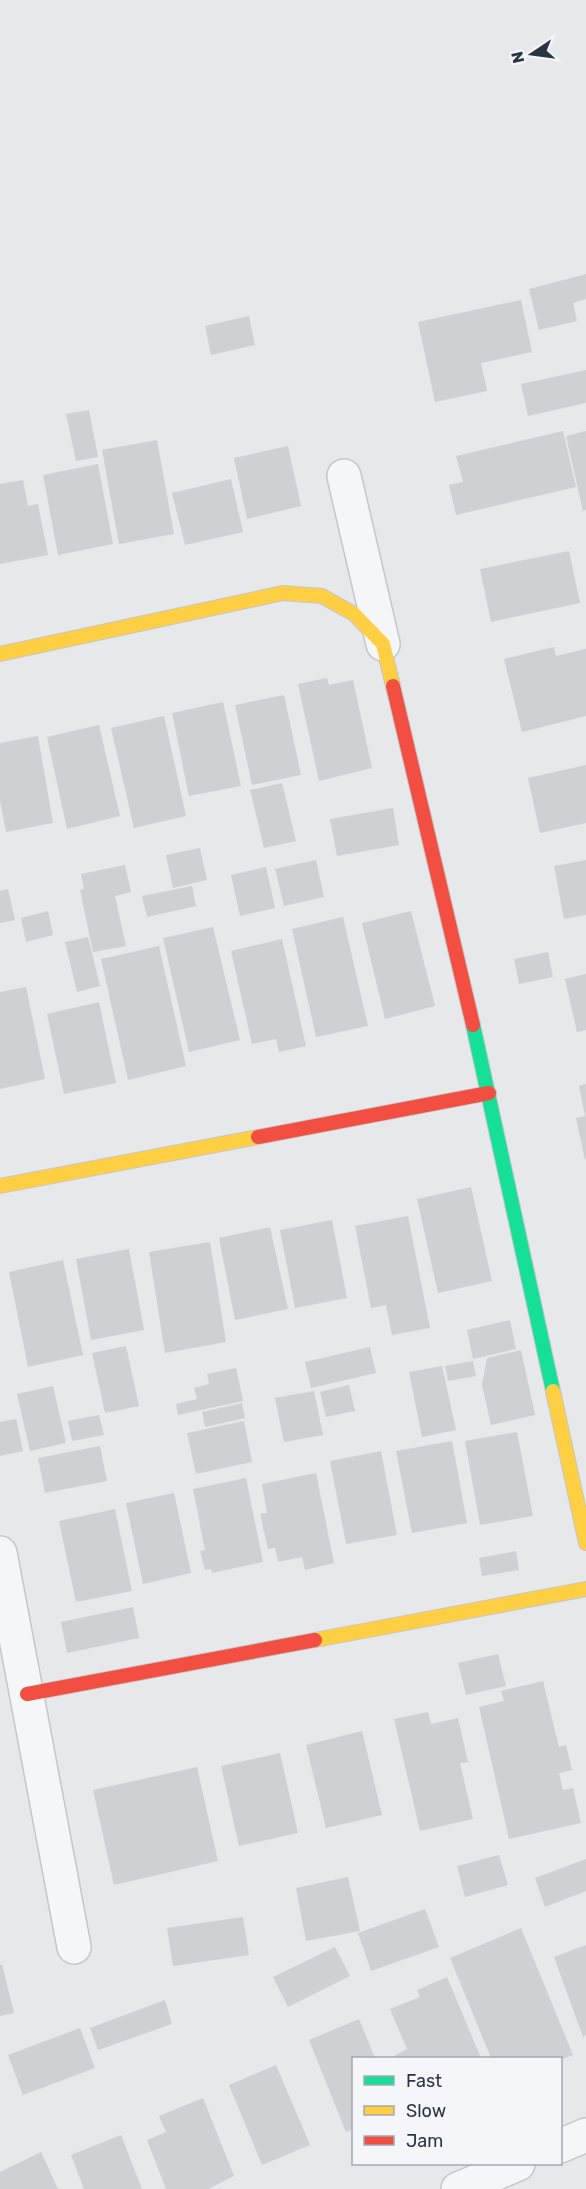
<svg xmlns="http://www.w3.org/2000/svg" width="586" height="2189" viewBox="0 0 586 2189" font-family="Rubik,sans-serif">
	<rect width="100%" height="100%" fill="#e6e8ea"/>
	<g fill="#ced0d3">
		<polygon points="586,274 586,299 573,303 577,321 539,330 529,289"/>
		<polygon points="521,300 532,352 481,363 487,391 435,402 418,322"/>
		<polygon points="249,316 255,345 211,355 205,326"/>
		<polygon points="586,370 586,403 528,416 521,384"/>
		<polygon points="89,410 98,457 76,461 66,414"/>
		<polygon points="563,431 576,487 456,515 449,485 463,482 456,456"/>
		<polygon points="586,431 586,510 583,511 566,436"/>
		<polygon points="157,440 174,534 119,544 102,450"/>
		<polygon points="288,446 301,506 247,519 234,458"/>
		<polygon points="98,464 113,544 58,555 43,475"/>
		<polygon points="231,479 243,532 185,545 172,493"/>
		<polygon points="23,480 28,506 38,504 48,555 0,564 0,484"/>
		<polygon points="569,551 580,603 491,622 480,569"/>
		<polygon points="554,647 556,656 586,649 586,716 522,732 504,659"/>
		<polygon points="327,678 329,685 353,680 372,768 319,781 298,684"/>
		<polygon points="284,695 301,775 252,785 235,705"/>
		<polygon points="223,702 241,786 189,796 172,713"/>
		<polygon points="164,716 186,816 134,828 111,728"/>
		<polygon points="99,725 120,816 67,829 47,737"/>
		<polygon points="38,736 53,823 6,832 0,801 0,743"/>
		<polygon points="586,765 586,823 540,833 528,778"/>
		<polygon points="282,783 296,841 264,848 250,790"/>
		<polygon points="393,808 399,845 337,856 330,819"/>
		<polygon points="200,848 207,880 173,888 166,855"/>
		<polygon points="316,860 324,897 284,906 275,869"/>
		<polygon points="586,860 586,915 564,919 554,866"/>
		<polygon points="125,865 131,892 115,896 126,946 93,952 80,890 84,889 81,874"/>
		<polygon points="266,867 275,908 240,916 231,875"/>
		<polygon points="192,886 196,906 147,917 142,896"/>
		<polygon points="8,889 15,920 0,923 0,891"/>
		<polygon points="48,911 53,935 26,942 21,918"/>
		<polygon points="411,911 435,1006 385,1019 362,923"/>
		<polygon points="343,917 368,1026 316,1037 292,929"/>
		<polygon points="213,927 240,1040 189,1052 163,938"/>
		<polygon points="88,937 100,986 77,992 65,942"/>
		<polygon points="282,939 306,1046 279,1052 276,1039 252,1044 231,951"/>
		<polygon points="159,946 186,1066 128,1080 101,959"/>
		<polygon points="548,952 553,977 519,984 514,959"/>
		<polygon points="586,974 586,1030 577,1032 565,979"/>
		<polygon points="26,987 45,1079 0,1089 0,992"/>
		<polygon points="99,1002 116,1083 64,1094 47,1014"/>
		<polygon points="586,1084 586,1159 585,1160 576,1118 585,1116 579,1086"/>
		<polygon points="471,1187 492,1281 438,1293 417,1199"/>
		<polygon points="408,1216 430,1328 392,1335 386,1305 371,1308 355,1226"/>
		<polygon points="332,1220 347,1298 295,1308 280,1230"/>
		<polygon points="270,1227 288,1309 235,1320 219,1238"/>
		<polygon points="210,1242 226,1342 165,1353 149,1252"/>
		<polygon points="129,1249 144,1330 91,1340 76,1259"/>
		<polygon points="63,1260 83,1355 28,1367 9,1272"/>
		<polygon points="510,1320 516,1349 473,1359 467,1330"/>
		<polygon points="126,1346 139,1406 105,1413 92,1353"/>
		<polygon points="370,1347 376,1373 311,1388 305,1362"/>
		<polygon points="521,1350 535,1415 491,1425 482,1385 487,1358"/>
		<polygon points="473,1361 476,1376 448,1381 445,1366"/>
		<polygon points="442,1366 456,1430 422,1437 409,1372"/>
		<polygon points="236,1368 243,1401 178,1415 176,1404 197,1399 194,1388 209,1384 207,1374"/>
		<polygon points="349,1385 355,1411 326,1417 320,1392"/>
		<polygon points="53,1386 66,1443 30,1451 17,1394"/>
		<polygon points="314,1391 323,1435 284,1442 275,1398"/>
		<polygon points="242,1403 245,1418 205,1427 202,1412"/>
		<polygon points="99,1415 104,1435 72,1441 68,1421"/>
		<polygon points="16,1419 23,1451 0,1456 0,1422"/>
		<polygon points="244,1421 252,1462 196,1474 187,1433"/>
		<polygon points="517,1432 533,1516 480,1525 465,1441"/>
		<polygon points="452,1441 467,1523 412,1533 396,1451"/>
		<polygon points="100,1446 107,1481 45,1493 38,1458"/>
		<polygon points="381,1451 397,1535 346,1544 330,1461"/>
		<polygon points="316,1473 334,1563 305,1570 302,1557 278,1562 275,1548 268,1549 260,1514 267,1513 262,1484"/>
		<polygon points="246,1478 263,1562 212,1573 211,1569 205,1570 200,1551 205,1550 193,1489"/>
		<polygon points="174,1493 191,1573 143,1584 126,1503"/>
		<polygon points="115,1509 132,1591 76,1602 59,1521"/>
		<polygon points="516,1551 519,1570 482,1576 479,1558"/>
		<polygon points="133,1607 139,1638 67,1653 61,1622"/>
		<polygon points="498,1654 506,1686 466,1695 458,1663"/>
		<polygon points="543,1681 559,1747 566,1745 572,1770 559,1773 563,1790 573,1788 581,1823 509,1839 479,1707 504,1701 501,1691"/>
		<polygon points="428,1712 431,1724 458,1718 468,1762 460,1763 473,1819 420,1831 394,1719"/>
		<polygon points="362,1731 382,1815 326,1828 306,1745"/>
		<polygon points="280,1753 298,1833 239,1846 221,1766"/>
		<polygon points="197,1767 218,1861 114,1885 93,1790"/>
		<polygon points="499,1855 508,1885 465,1897 457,1866"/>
		<polygon points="586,1859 586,1891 545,1907 535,1878"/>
		<polygon points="348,1877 360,1931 306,1941 296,1888"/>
		<polygon points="425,1909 439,1947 371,1971 358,1933"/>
		<polygon points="243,1917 249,1955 173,1966 167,1928"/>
		<polygon points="521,1928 573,2055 560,2060 491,2058 450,1958"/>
		<polygon points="586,1945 586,2035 583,2037 554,1957"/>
		<polygon points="335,1947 350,1976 288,2007 273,1977"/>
		<polygon points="2,1964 14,2013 0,2016 0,1965"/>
		<polygon points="447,1977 481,2058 395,2058 394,2056 407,2049 390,2009 420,1997 417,1990"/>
		<polygon points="165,2000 172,2024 98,2050 90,2028"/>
		<polygon points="359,2019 375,2058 354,2058 354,2129 346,2132 309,2040"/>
		<polygon points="80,2028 95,2068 23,2095 8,2055"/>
		<polygon points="276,2065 310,2145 262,2165 229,2085"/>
		<polygon points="203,2098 234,2176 208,2189 166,2189 147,2140 166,2132 159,2116"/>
		<polygon points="121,2135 142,2189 84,2189 71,2155"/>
		<polygon points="41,2152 58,2189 0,2189 0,2172"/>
	</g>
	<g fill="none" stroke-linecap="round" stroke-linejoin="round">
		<g stroke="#c4c6c8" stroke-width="36">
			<g id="street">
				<polyline points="344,476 383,644"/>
				<polyline points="0,1553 74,1947"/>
				<polyline points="560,2146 586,2135"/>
				<polyline points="458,2189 518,2164"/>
			</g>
		</g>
		<g stroke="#c4c6c8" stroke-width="16">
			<polyline id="fast" points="473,1025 553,1391"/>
		</g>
		<g stroke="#c4c6c8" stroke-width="16">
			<g id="slow">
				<polyline points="0,654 283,593 322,596 354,614 383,644 393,686"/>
				<polyline points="0,1186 258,1137"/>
				<polyline points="553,1391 586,1543"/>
				<polyline points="315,1640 586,1589"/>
			</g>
		</g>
		<g stroke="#c4c6c8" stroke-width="16">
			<g id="jam">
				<polyline points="393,686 473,1025"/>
				<polyline points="258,1137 489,1093"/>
				<polyline points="27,1694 315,1640"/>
			</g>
		</g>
		<use href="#street" stroke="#f5f6f7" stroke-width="33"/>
		<use href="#fast" stroke="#16e098" stroke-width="14"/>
		<use href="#slow" stroke="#ffcf43" stroke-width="14"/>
		<use href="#jam" stroke="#f24e42" stroke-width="14"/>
	</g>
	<rect x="352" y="2057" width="210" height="108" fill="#f4f6f9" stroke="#a4a8b1" stroke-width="1.5"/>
	<rect x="364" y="2076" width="30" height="9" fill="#16e098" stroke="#a4a8b1" stroke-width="1.5"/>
	<text x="406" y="2087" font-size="18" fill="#2b3445">Fast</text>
	<rect x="364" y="2106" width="30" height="9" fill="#ffcf43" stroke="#a4a8b1" stroke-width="1.5"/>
	<text x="406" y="2117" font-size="18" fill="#2b3445">Slow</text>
	<rect x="364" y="2136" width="30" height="9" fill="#f24e42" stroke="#a4a8b1" stroke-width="1.5"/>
	<text x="406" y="2147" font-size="18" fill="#2b3445">Jam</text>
	<g transform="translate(532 54) rotate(257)" stroke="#f4f6f9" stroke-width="4.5" paint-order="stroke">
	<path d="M0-4.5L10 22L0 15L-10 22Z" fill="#2b3445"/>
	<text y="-9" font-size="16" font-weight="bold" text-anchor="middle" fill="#2b3445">N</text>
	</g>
</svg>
